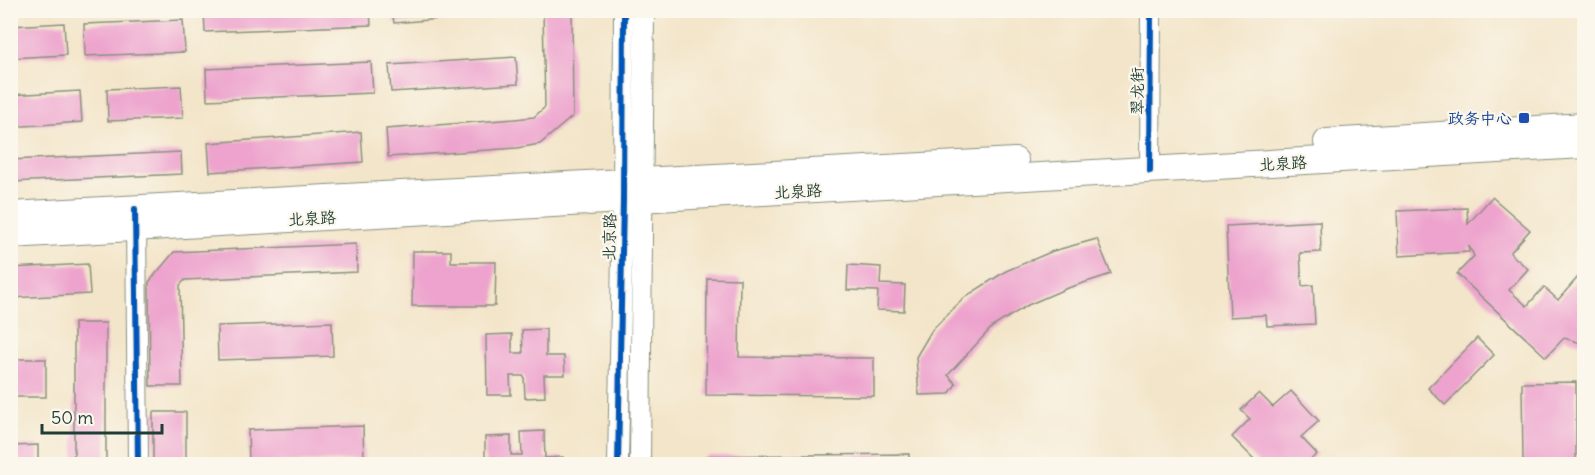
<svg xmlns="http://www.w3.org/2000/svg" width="1595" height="475" viewBox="0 0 1595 475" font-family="Delius,'LXGW WenKai TC',sans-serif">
	<rect width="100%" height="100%" fill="#fbf7ec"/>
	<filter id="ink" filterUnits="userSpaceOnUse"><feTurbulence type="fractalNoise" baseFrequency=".0167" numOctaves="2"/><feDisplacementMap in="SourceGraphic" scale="12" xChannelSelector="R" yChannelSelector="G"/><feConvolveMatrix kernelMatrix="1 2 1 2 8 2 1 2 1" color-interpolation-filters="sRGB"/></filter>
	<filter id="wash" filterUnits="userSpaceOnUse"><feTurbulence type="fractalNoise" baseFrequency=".008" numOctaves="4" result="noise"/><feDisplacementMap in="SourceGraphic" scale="24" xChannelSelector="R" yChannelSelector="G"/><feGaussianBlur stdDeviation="1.35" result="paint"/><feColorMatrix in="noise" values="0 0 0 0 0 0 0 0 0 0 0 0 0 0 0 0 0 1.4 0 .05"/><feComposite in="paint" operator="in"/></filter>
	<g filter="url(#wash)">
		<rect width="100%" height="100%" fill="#f3e5c9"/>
		<g id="blocks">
			<g fill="#eda3cd">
				<polygon points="204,10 370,10 371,25 205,32"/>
				<polygon points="392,10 523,10 523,12 394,23"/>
				<polygon points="543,10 572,10 573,116 540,144 517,148 388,157 386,129 515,119 534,117 545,107"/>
				<polygon points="183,20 185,52 85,56 84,24"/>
				<polygon points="64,23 66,55 10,58 10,26"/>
				<polygon points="516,57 518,84 391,92 389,65"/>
				<polygon points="371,62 373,93 207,100 206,69"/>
				<polygon points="181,86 183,118 108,121 107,89"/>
				<polygon points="80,91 82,122 10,127 10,95"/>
				<polygon points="361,132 363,162 210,172 208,143"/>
				<polygon points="181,152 182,174 10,182 10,160"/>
				<polygon points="1492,197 1530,230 1510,253 1528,269 1509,290 1527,306 1544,287 1558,300 1578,277 1584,282 1584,344 1564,338 1546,357 1457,274 1474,256 1469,246 1469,252 1399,256 1397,211 1467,208 1468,224"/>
				<polygon points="1320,221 1321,252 1300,253 1302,286 1313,285 1315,324 1267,326 1266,315 1230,317 1226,226"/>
				<polygon points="1097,239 1111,274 1065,289 1028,305 992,327 948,375 956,384 949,394 919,395 916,357 932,330 965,297 1006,271 1053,251"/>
				<polygon points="356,244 357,272 185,280 180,285 182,386 150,386 149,282 174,252"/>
				<polygon points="413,251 451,251 451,262 496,262 495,306 412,306"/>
				<polygon points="88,264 90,294 10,298 10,268"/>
				<polygon points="848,265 881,267 880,284 905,285 904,311 877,310 878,291 847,290"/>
				<polygon points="707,278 740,279 739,357 874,358 874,396 706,395"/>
				<polygon points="332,322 333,356 218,360 217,326"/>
				<rect x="74" y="323" width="32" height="141"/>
				<polygon points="546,329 546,356 564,356 565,375 544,375 545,397 525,398 524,376 510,376 511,395 487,395 486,335 512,334 512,353 523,353 522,330"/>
				<polygon points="1477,338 1494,355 1445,405 1428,388"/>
				<rect x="10" y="359" width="36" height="38"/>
				<polygon points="1576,382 1576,464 1523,464 1522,383"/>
				<polygon points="1291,391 1319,421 1301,437 1317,454 1306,464 1295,464 1293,462 1290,464 1259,464 1232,437 1250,419 1241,410 1259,393 1273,407"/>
				<rect x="153" y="412" width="33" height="52"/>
				<polygon points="363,426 364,460 249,464 248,430"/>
				<polygon points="544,431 545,458 563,457 563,464 485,464 485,437 511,436 511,455 522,455 521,432"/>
				<polygon points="38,445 38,464 10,464 10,446"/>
				<polygon points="909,454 909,464 706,464 706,456"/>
			</g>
		</g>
	</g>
	<g filter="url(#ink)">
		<use href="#blocks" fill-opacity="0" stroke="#89917e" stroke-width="1.5"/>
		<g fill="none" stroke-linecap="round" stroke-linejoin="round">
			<g stroke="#89917e" stroke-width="22">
				<g id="minor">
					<polyline points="1150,171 1151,10"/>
					<polyline points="136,215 138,464"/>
					<polyline points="618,464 623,200 624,10"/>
					<polyline points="640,464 644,10"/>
				</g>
			</g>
			<g stroke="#89917e" stroke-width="28">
				<g id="major">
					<polyline points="1327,142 1584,126"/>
					<polyline points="10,215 1015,161"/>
					<polyline points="10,235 1584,145"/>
				</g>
			</g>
			<use href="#minor" stroke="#fff" stroke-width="20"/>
			<use href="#major" stroke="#fff" stroke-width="26"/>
			<g stroke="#fbf7ec" stroke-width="10">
				<g id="cycleway">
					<polyline points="1150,171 1151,10"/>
					<polyline points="135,209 138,464"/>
					<polyline points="618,464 623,200 624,10"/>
				</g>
			</g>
			<use href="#cycleway" stroke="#0057b8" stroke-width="6"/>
		</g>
	</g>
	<rect fill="#1a4fb4" stroke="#fbf7ec" stroke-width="2" x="1518" y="112" width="12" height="12" rx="3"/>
	<g text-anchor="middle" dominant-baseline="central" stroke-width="4.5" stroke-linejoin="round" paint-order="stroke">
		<g font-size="16" fill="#1f3d34" stroke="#fbf7ec">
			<text transform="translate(1137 91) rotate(-90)">翠龙街</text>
			<text transform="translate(1283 163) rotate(-3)">北泉路</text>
			<text transform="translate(798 191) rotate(-3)">北泉路</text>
			<text transform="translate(312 218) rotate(-3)">北泉路</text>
			<text transform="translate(609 237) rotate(-89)">北京路</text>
		</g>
		<g font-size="16" fill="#164399" stroke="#fbf7ec" text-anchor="end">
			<text x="1512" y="118">政务中心</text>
		</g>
	</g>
	<rect width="1595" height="475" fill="none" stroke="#fbf7ec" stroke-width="36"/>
	<path d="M42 424v9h120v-9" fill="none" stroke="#1f3d34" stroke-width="3"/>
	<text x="51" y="424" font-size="18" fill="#1f3d34" stroke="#fbf7ec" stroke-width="4.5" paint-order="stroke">50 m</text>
</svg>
